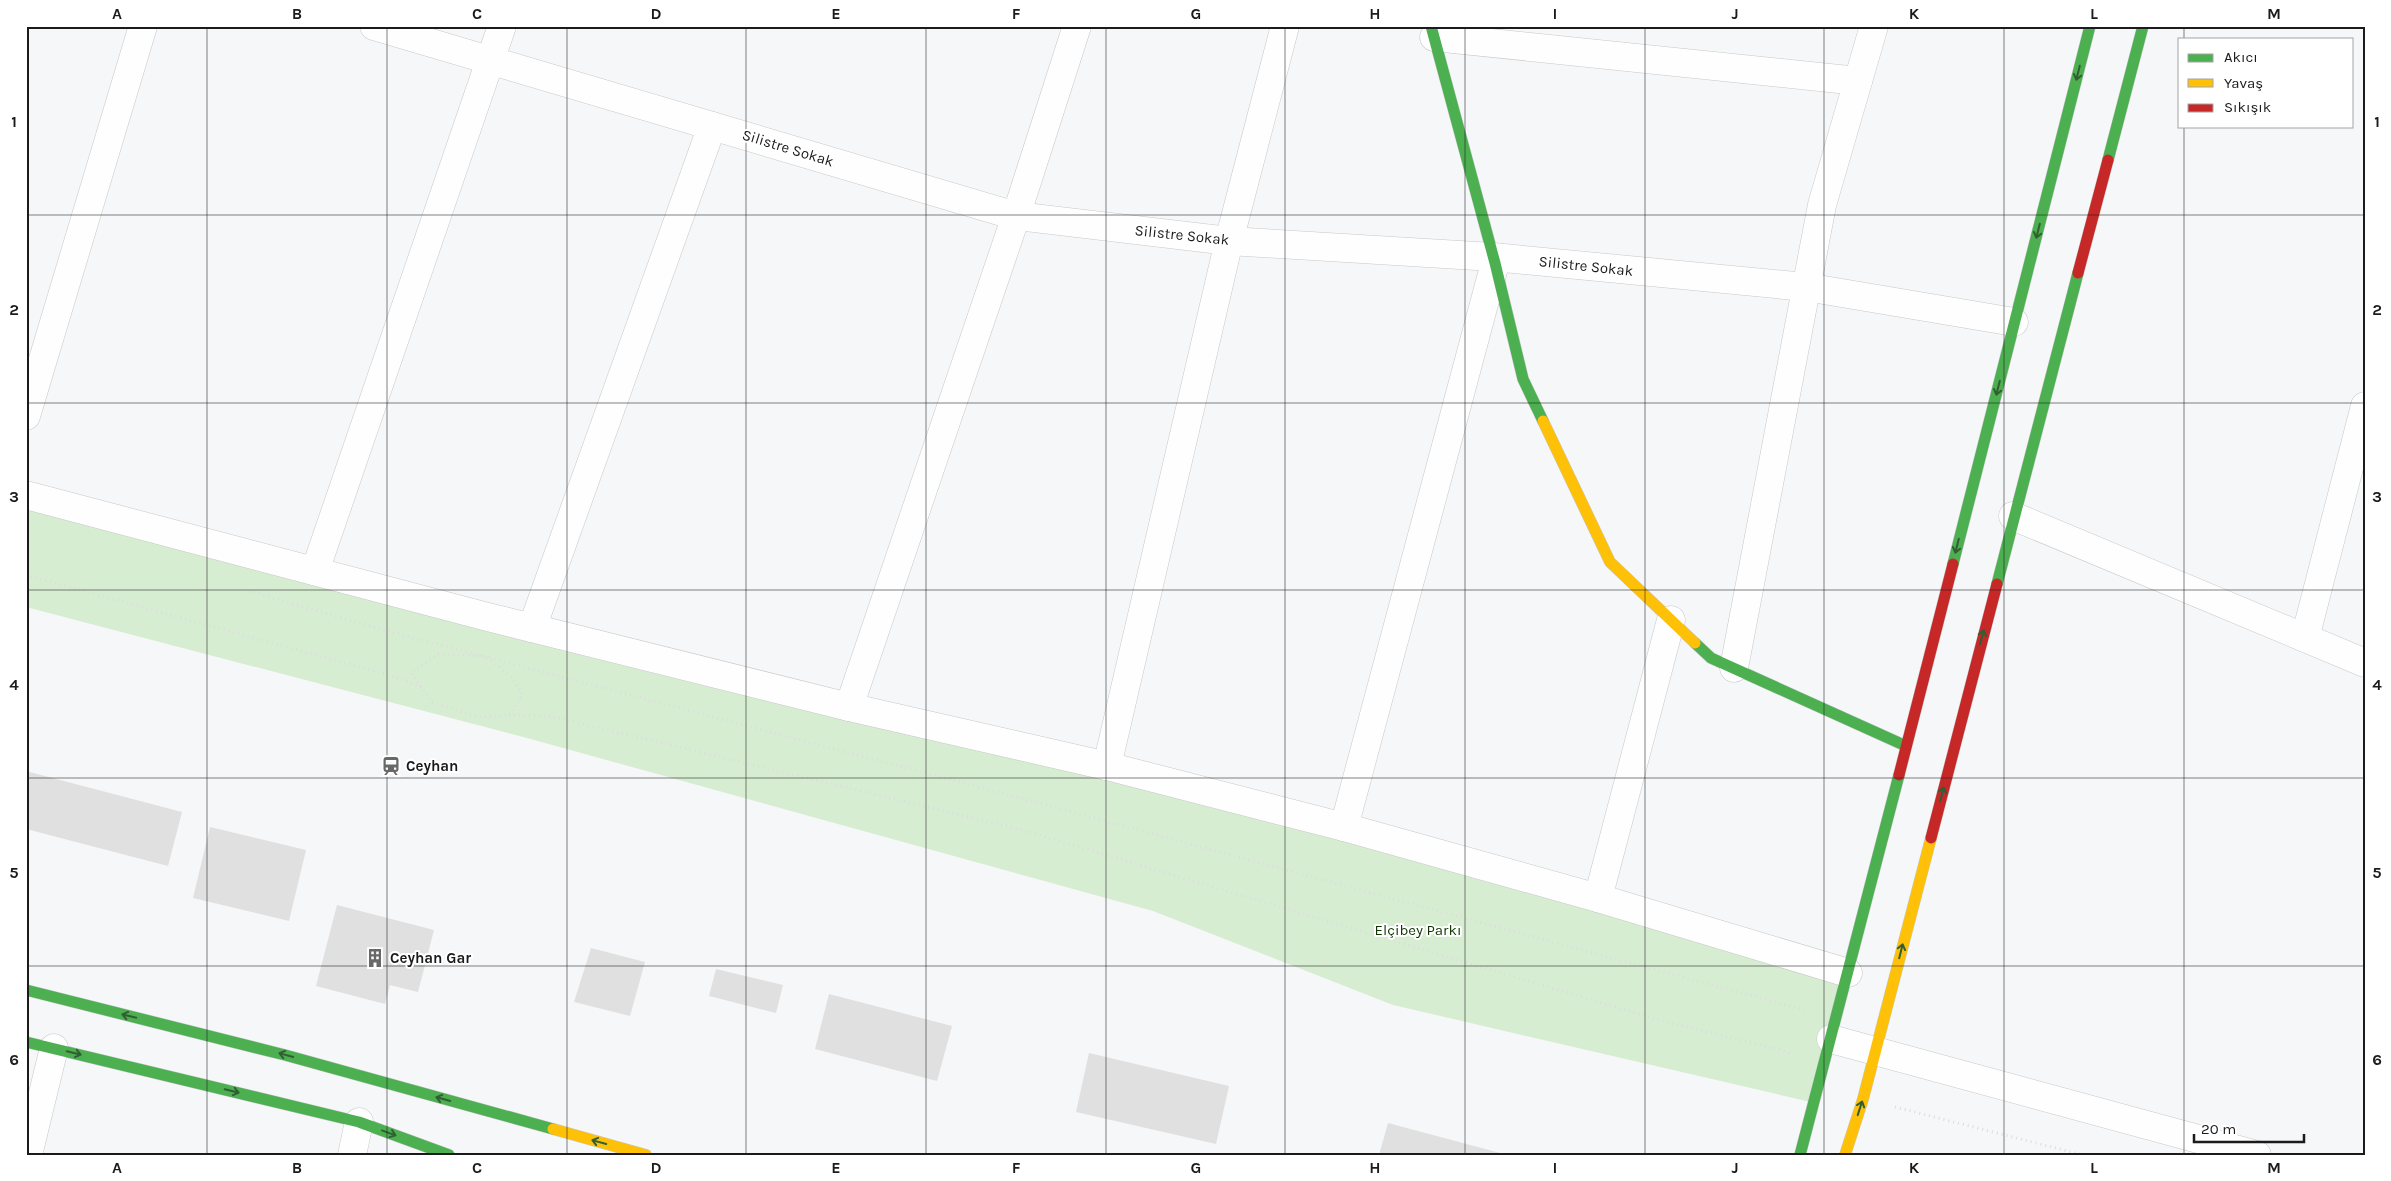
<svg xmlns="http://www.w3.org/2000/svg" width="2391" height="1181" viewBox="0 0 2391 1181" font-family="Karla,sans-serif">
	<rect width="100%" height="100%" fill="#f6f7f9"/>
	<polygon fill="#d7edd2" points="26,495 1848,973 1815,1103 1393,1005 1153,911 527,738 26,607"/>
	<g fill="#e0e0e0">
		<polygon points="26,771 182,812 168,866 26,829"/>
		<polygon points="210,827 306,850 289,921 193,898"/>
		<polygon points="337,905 434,930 418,992 390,985 385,1004 316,986"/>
		<polygon points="591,948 645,962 630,1016 574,1002"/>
		<polygon points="716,969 783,985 776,1013 709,996"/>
		<polygon points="829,994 952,1026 937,1081 815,1049"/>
		<polygon points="1089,1053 1229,1086 1216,1144 1076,1112"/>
		<polygon points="1388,1123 1504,1154 1503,1155 1379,1155"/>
	</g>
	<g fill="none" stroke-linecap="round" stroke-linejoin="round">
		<g stroke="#c7c8c9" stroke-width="29">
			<g id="street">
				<polyline points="374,26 1016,216 1229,241 1493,257 1806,287 2014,322"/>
				<polyline points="1434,37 1858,81"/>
				<polyline points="26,416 143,26"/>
				<polyline points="26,495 484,616 849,707 1107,766 1344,827 1598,898 1848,973"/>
				<polyline points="2013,516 2365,663"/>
				<polyline points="315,571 502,26"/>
				<polyline points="532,628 712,126"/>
				<polyline points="2305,638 2365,406"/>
				<polyline points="1734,668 1822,205 1874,26"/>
				<polyline points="849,707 1016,216 1077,26"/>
				<polyline points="1107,766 1229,241 1285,26"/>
				<polyline points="1344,827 1495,263"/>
				<polyline points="1598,898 1671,620"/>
				<polyline points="1831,1039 2257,1155"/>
				<polyline points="28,1155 54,1048"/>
				<polyline points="352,1155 359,1122"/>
			</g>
		</g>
		<g stroke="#c7c8c9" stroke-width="12">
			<g id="fast">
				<polyline points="1431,26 1495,263 1523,379 1543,421"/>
				<polyline points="2108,160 2143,26"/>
				<polyline points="1953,564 2090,26"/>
				<polyline points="1997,584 2078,273"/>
				<polyline points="1695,643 1711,658 1906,746"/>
				<polyline points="26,990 285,1055 553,1129"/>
				<polyline points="26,1042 359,1122 449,1155"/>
				<polyline points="1800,1155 1899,775"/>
			</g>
		</g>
		<g stroke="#c7c8c9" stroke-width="12">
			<g id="slow">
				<polyline points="1543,421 1610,562 1695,643"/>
				<polyline points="553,1129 646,1155"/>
				<polyline points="1845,1155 1863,1099 1931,838"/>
			</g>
		</g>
		<g stroke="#c7c8c9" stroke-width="12">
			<g id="jam">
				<polyline points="2078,273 2108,160"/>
				<polyline points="1899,775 1953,564"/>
				<polyline points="1931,838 1997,584"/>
			</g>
		</g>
		<g stroke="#dcdcdd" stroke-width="3" stroke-dasharray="1 4" stroke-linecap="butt">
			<polyline points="26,575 396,677 422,688"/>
			<polyline points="249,591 384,630 1020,798 1804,1010"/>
			<polygon points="438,654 486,656 511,677 523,695 509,715 477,717 432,702 411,673"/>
			<polyline points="509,715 550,716 1019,829 1659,1020 1778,1049 1792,1055"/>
			<polyline points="1895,1107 2083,1155"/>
		</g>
		<use href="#street" stroke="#fefefe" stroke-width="28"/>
		<use href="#fast" stroke="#4caf50" stroke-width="11"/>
		<use href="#slow" stroke="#ffc107" stroke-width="11"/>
		<use href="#jam" stroke="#c62828" stroke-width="11"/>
	</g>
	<defs><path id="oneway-shaft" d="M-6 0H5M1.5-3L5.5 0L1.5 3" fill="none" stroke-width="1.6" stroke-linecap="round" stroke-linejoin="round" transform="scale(1.25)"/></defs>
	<g stroke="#315e33">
		<use href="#oneway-shaft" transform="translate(2078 73) rotate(104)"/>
		<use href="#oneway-shaft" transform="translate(2038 231) rotate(104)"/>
		<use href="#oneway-shaft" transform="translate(1998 388) rotate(104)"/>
		<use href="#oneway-shaft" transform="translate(1957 546) rotate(104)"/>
		<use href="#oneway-shaft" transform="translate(1982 637) rotate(-76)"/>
		<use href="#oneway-shaft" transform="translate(1942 794) rotate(-76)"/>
		<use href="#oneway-shaft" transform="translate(1901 951) rotate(-76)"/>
		<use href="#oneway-shaft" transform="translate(129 1016) rotate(-166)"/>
		<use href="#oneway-shaft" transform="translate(74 1053) rotate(14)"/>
		<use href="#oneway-shaft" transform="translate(286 1055) rotate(-165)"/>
		<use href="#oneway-shaft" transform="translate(232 1091) rotate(14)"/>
		<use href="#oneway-shaft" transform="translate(443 1099) rotate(-164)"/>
		<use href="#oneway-shaft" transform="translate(1860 1108) rotate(-72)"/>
		<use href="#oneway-shaft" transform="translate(389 1133) rotate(20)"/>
		<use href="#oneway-shaft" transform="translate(599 1142) rotate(-165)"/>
	</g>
	<path fill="none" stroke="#1b1b1c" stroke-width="1" stroke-opacity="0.55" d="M207,26V1155M387,26V1155M567,26V1155M746,26V1155M926,26V1155M1106,26V1155M1285,26V1155M1465,26V1155M1645,26V1155M1824,26V1155M2004,26V1155M2184,26V39M2184,126V1155M26,215H2365M26,403H2365M26,590H2365M26,778H2365M26,966H2365"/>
	<defs>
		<g id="station-bare" transform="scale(1.5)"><path d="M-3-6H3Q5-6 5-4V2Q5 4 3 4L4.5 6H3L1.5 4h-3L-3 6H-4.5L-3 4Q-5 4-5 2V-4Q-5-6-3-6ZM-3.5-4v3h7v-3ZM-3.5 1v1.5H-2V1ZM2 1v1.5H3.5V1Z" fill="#686869" stroke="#fff" stroke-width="2.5" paint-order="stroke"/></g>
		<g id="building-bare" transform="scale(1.5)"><path d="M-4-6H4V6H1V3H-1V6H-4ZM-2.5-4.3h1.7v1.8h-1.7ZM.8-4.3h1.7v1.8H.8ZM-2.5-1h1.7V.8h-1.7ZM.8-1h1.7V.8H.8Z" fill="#686869" stroke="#fff" stroke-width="2.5" paint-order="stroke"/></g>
	</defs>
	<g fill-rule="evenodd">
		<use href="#station-bare" x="391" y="766"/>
		<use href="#building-bare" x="375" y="958"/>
	</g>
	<g text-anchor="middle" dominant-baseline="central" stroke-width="4" stroke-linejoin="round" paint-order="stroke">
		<g font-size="15" fill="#1b1b1c" stroke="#fff">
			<text transform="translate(788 148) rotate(17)">Silistre Sokak</text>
			<text transform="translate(1182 235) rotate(6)">Silistre Sokak</text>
			<text transform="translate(1586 266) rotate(6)">Silistre Sokak</text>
		</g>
		<g font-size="15" font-weight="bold" fill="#1b1b1c" stroke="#fff" text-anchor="start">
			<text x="406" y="766">Ceyhan</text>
			<text x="390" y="958">Ceyhan Gar</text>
		</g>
		<g font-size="15" fill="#103503" stroke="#fff">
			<text x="1418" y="930">Elçibey Parkı</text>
		</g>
	</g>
	<rect width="2391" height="1181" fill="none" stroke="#ffffff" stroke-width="55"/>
	<rect x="2178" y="38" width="175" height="90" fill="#ffffff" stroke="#a4a4a4"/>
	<rect x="2188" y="54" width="25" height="8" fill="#4caf50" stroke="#a4a4a4"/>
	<text x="2224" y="62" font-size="15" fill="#1b1b1c">Akıcı</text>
	<rect x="2188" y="79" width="25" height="8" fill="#ffc107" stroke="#a4a4a4"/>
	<text x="2224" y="88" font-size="15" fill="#1b1b1c">Yavaş</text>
	<rect x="2188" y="104" width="25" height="8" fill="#c62828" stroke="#a4a4a4"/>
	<text x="2224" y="112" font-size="15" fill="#1b1b1c">Sıkışık</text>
	<path d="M2194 1134v8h110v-8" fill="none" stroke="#1b1b1c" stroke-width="2.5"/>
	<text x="2201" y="1134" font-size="15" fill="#1b1b1c" stroke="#ffffff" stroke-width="4" paint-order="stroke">20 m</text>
	<rect x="28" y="28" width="2336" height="1126" fill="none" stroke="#1b1b1c" stroke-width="2"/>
	<g font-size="16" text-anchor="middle" font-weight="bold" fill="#1b1b1c">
		<text x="117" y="19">A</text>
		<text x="297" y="19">B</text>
		<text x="477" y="19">C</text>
		<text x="656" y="19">D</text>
		<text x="836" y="19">E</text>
		<text x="1016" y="19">F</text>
		<text x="1196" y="19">G</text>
		<text x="1375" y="19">H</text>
		<text x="1555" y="19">I</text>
		<text x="1735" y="19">J</text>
		<text x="1914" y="19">K</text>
		<text x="2094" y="19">L</text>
		<text x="2274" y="19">M</text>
		<text x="14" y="127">1</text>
		<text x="2377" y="127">1</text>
		<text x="14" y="315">2</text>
		<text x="2377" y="315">2</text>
		<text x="14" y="502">3</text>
		<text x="2377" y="502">3</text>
		<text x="14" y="690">4</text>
		<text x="2377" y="690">4</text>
		<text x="14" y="878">5</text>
		<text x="2377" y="878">5</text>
		<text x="14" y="1065">6</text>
		<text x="2377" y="1065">6</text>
		<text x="117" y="1173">A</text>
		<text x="297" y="1173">B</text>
		<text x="477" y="1173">C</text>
		<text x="656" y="1173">D</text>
		<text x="836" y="1173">E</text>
		<text x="1016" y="1173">F</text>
		<text x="1196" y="1173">G</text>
		<text x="1375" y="1173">H</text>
		<text x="1555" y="1173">I</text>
		<text x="1735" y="1173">J</text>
		<text x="1914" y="1173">K</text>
		<text x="2094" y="1173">L</text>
		<text x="2274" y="1173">M</text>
	</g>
</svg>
